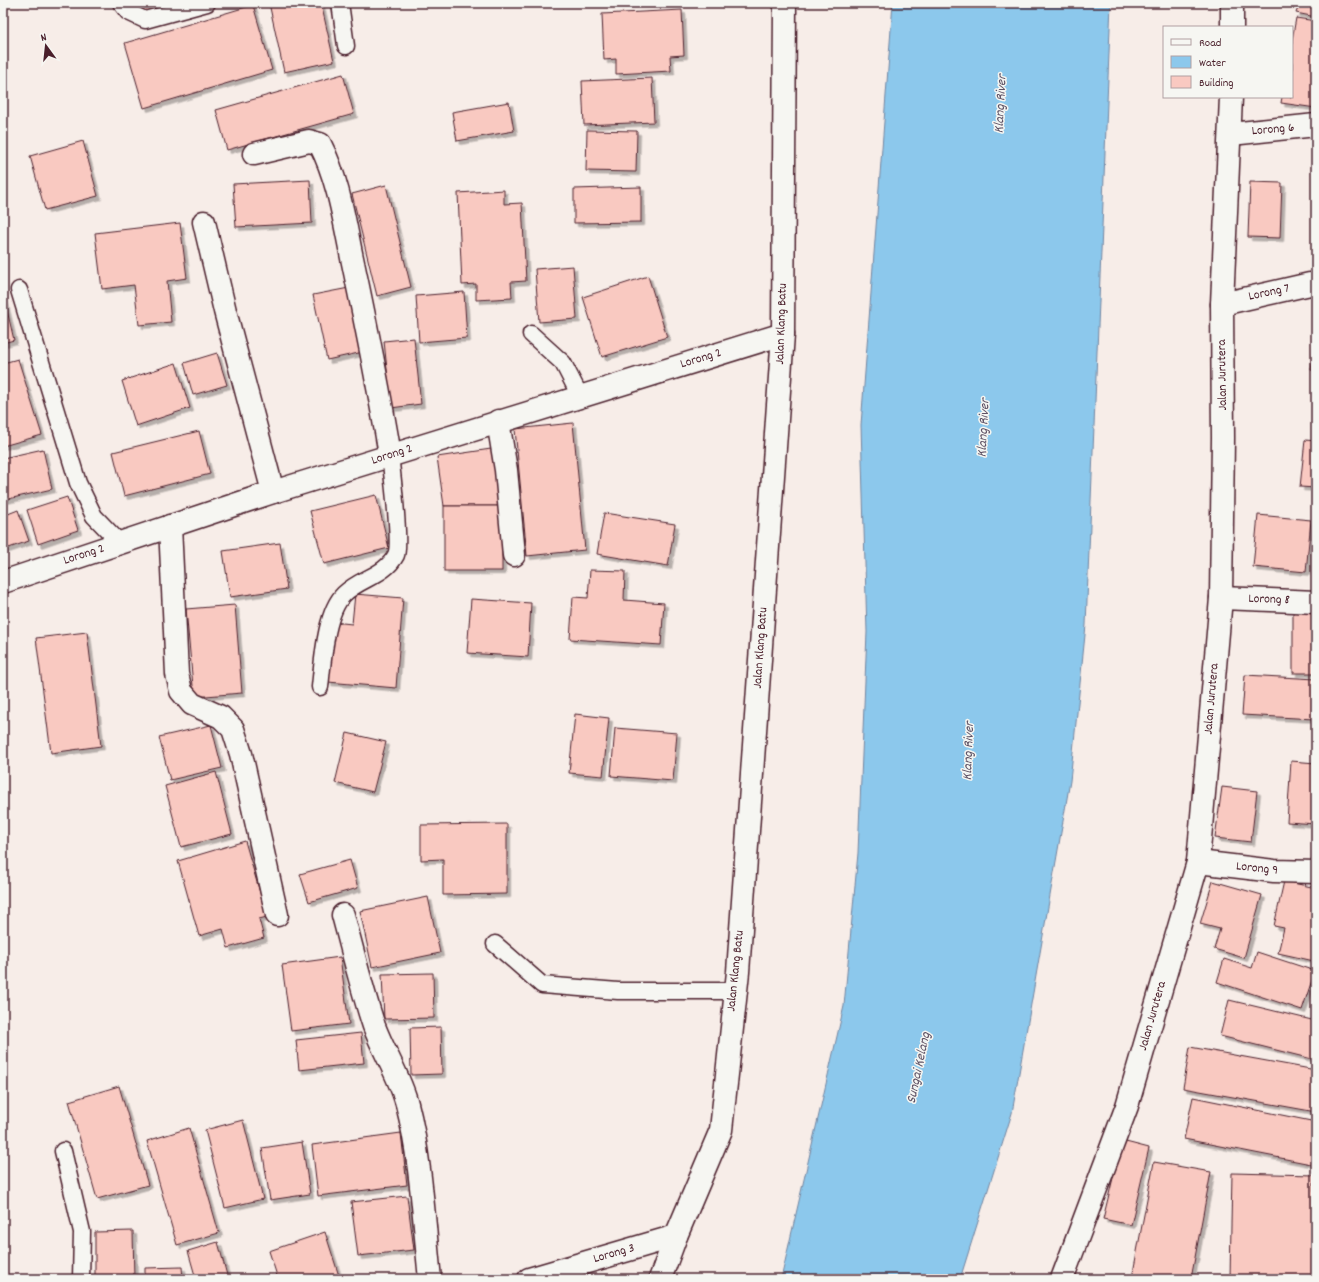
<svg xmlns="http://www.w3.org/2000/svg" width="1319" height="1282" viewBox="0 0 1319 1282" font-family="Dekko,sans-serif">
	<defs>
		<filter id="shadow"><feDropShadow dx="3.5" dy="3.5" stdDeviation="0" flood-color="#0004"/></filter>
	</defs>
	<rect width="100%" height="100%" fill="#f7ede8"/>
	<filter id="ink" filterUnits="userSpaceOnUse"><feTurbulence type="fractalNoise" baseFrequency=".025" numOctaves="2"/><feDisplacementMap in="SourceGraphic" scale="8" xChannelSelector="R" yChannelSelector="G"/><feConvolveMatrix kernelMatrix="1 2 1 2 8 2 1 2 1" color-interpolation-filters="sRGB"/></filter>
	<g filter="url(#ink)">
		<polygon fill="#8cc8ec" stroke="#72849f" points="893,3 1111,3 1086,625 1070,781 1012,1113 960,1279 781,1279 844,1006 858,853 867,632 861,425"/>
		<g fill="#f9c9c1" stroke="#4a1f2b" filter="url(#shadow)">
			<polygon points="139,3 185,3 142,15"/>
			<polygon points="269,3 321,3 334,61 284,72"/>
			<polygon points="1300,3 1316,3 1316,17 1296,13"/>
			<polygon points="253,5 272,70 144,108 125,43"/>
			<polygon points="682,10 684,55 670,56 671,71 616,74 616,59 604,60 602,14"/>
			<polygon points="1296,18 1316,21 1316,108 1281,103 1282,97 1292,97 1292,40"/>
			<polygon points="343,74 354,114 227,150 216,110"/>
			<polygon points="652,78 654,122 584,125 582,81"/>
			<polygon points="509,102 514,131 457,141 452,112"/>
			<polygon points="587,130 637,131 636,172 586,171"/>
			<polygon points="83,141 98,196 45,210 30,156"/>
			<polygon points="310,180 312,223 236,227 233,184"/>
			<polygon points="1250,182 1282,183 1280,238 1248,237"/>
			<polygon points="386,185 411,287 377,296 352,194"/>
			<polygon points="641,187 641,222 574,223 574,189"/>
			<polygon points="504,190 504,204 522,203 526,281 511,282 512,298 476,300 476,284 462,285 458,193"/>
			<polygon points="180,223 187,278 167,281 171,322 139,325 134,285 102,289 95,233"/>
			<polygon points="573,266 577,319 539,322 535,269"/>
			<polygon points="648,276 667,337 602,357 583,297"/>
			<polygon points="349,288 363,352 327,360 313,295"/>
			<polygon points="464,292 467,338 419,342 416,296"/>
			<polygon points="3,293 14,340 3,343"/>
			<polygon points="1316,332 1316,371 1311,370"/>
			<polygon points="414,338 421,404 391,408 384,341"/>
			<polygon points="217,353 227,385 193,395 184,363"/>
			<polygon points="18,359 42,435 3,446 3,363"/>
			<polygon points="176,363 190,408 136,426 122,381"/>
			<polygon points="573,423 585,550 527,556 515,429"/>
			<polygon points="199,431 210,474 124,496 113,452"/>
			<polygon points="1305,440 1316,441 1316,488 1300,487"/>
			<polygon points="43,449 52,489 4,500 3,458"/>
			<polygon points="491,449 502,506 444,506 437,457"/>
			<polygon points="376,495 389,548 324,564 310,511"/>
			<polygon points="67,497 78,530 38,544 27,510"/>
			<rect x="444" y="506" width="58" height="65"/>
			<polygon points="18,510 29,541 3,550 3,516"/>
			<polygon points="604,513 675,524 668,566 597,554"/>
			<polygon points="1258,515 1311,520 1306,572 1253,567"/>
			<polygon points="280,543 287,589 230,597 223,551"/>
			<polygon points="590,570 625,571 624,600 664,603 661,645 570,639 573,597 588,598"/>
			<polygon points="355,594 403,598 396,688 328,682 333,622 352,624"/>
			<polygon points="471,599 531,603 528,657 467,653"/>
			<polygon points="235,605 242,693 194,697 186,609"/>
			<rect x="1293" y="610" width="23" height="63"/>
			<polygon points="87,632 101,746 51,753 36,638"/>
			<polygon points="1245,675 1316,679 1314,719 1242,715"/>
			<polygon points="575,714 609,718 603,776 569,773"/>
			<polygon points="211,725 222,768 170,780 159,737"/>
			<polygon points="615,728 677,733 673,781 611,776"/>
			<polygon points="347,733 386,742 373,792 335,783"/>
			<polygon points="1291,761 1316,763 1316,824 1287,822"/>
			<polygon points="216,772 232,834 181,847 165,786"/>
			<polygon points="1222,787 1257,791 1251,842 1215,838"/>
			<polygon points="507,824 507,894 443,895 443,859 421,860 421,825"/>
			<polygon points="245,841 267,917 259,919 264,938 228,948 223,929 199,936 178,861"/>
			<polygon points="350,860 358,888 309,902 300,874"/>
			<polygon points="1213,881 1262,895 1244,958 1214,949 1220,929 1200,924"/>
			<polygon points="1284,881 1316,888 1316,953 1314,961 1278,953 1284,928 1274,926"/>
			<polygon points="428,897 440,953 372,967 360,911"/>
			<polygon points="1257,952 1315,971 1302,1010 1217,982 1224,959 1252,968"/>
			<polygon points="340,957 349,1024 291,1031 282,965"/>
			<polygon points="433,973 434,1018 384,1019 382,974"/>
			<polygon points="1229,1000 1316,1021 1316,1060 1220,1036"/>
			<polygon points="441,1027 442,1074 411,1075 410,1028"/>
			<polygon points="361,1033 364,1063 299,1070 296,1040"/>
			<polygon points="1190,1047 1316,1070 1316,1112 1183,1088"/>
			<polygon points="119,1086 148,1185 97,1199 69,1101"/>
			<polygon points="1193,1097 1316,1122 1316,1165 1184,1139"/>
			<polygon points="243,1120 263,1199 225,1208 205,1130"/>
			<polygon points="189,1128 219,1233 177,1245 147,1141"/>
			<polygon points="401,1133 407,1185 318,1196 312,1145"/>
			<polygon points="1122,1141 1149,1148 1131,1225 1103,1219"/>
			<polygon points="302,1142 310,1194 270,1200 262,1148"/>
			<polygon points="1154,1162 1211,1172 1191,1279 1132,1278"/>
			<polygon points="1232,1173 1314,1175 1314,1191 1316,1191 1316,1279 1230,1279"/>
			<polygon points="407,1196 414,1250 358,1256 351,1202"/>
			<polygon points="133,1231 134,1279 95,1279 95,1232"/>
			<polygon points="325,1232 340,1279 278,1279 269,1251"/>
			<polygon points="218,1242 228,1279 196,1279 188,1251"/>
			<polygon points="182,1267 183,1279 145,1279 145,1268"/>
		</g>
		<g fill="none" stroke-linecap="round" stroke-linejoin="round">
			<g stroke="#4a1f2b" stroke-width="19">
				<g id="service">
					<polyline points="121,3 128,12 145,20 207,3"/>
					<polyline points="340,3 346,46"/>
					<polyline points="19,290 78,483 94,516 120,543"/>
					<polyline points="531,334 563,363 580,396"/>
					<path d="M320,687C323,661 325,613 344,594C360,578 385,576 396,555C401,544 392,472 390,455"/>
					<polyline points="495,944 542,985 618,991 734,991"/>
					<polyline points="63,1151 82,1232 81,1279"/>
				</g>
			</g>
			<g stroke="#4a1f2b" stroke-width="25">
				<g id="minor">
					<polyline points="1231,134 1316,125"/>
					<path d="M254,154L309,141L320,144C338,179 344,219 352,258C366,324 379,389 390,455"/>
					<polyline points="204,222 225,311 273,492"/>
					<polyline points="1222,304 1310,284 1316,285"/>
					<polyline points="498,421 506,470 514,555"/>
					<polyline points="170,526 177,674 181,691 192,704 221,717 233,729 241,754 277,915"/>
					<polyline points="3,582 273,492 783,334"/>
					<polyline points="1221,598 1316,602"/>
					<polyline points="1198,862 1274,871 1316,872"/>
					<path d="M343,915C353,952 362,990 374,1026C384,1053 400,1077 407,1104C421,1158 424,1223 430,1279"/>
					<polyline points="529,1279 676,1236"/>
					<polyline points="660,1279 676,1236 721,1130 738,972 783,334 785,3"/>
				</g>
			</g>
			<g stroke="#4a1f2b" stroke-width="25">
				<g id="tertiary">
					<polyline points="1232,3 1232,27"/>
					<polyline points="1062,1279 1127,1106 1198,862 1221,598 1223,438 1222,304 1231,97"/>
				</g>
			</g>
			<use href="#service" stroke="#f6f6f2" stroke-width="16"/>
			<use href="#minor" stroke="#f6f6f2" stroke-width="22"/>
			<use href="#tertiary" stroke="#f6f6f2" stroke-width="22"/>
		</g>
	</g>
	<g text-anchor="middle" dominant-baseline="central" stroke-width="3" stroke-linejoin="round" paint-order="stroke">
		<g font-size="13" fill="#4a1f2b" stroke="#f6f6f2">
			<text transform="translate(1273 130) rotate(-5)">Lorong 6</text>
			<text transform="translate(1269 293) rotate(-12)">Lorong 7</text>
			<text transform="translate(782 324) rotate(-88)">Jalan Klang Batu</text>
			<text transform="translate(701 359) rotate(-17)">Lorong 2</text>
			<text transform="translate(1223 375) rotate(-91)">Jalan Jurutera</text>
			<text transform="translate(392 455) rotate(-18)">Lorong 2</text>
			<text transform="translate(84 555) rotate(-18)">Lorong 2</text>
			<text transform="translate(1269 600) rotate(2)">Lorong 8</text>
			<text transform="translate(761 648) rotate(-86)">Jalan Klang Batu</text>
			<text transform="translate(1212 699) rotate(-85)">Jalan Jurutera</text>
			<text transform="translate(1257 869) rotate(6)">Lorong 9</text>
			<text transform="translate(736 971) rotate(-84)">Jalan Klang Batu</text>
			<text transform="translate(1153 1016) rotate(-74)">Jalan Jurutera</text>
			<text transform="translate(614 1254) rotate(-16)">Lorong 3</text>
		</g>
		<g font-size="14" font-style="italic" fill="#5e5265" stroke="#f6f6f2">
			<text transform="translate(1001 104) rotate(-87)">Klang River</text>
			<text transform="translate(984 428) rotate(-87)">Klang River</text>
			<text transform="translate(969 751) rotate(-88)">Klang River</text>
			<text transform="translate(919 1068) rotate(-78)">Sungai Kelang</text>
		</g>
	</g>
	<rect width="1319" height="1282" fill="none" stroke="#f6f6f2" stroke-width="16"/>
	<rect x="8" y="8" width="1303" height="1266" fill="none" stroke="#4a1f2b" stroke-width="1.5" filter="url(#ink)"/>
	<rect x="1163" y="26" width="130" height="72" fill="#f6f6f2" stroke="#b1a0a2"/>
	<rect x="1171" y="39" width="20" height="6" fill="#f6f6f2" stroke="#b1a0a2"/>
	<text x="1199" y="46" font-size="12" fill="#4a1f2b">Road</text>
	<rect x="1171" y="56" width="20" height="12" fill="#8cc8ec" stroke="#b1a0a2"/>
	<text x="1199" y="66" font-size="12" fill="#4a1f2b">Water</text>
	<rect x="1171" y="76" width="20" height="12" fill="#f9c9c1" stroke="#b1a0a2"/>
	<text x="1199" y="86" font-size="12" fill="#4a1f2b">Building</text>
	<g transform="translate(46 46) rotate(345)" stroke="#f6f6f2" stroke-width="3" paint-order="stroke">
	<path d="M0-3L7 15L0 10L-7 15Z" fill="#4a1f2b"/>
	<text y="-6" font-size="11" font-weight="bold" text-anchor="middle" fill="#4a1f2b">N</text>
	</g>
</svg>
